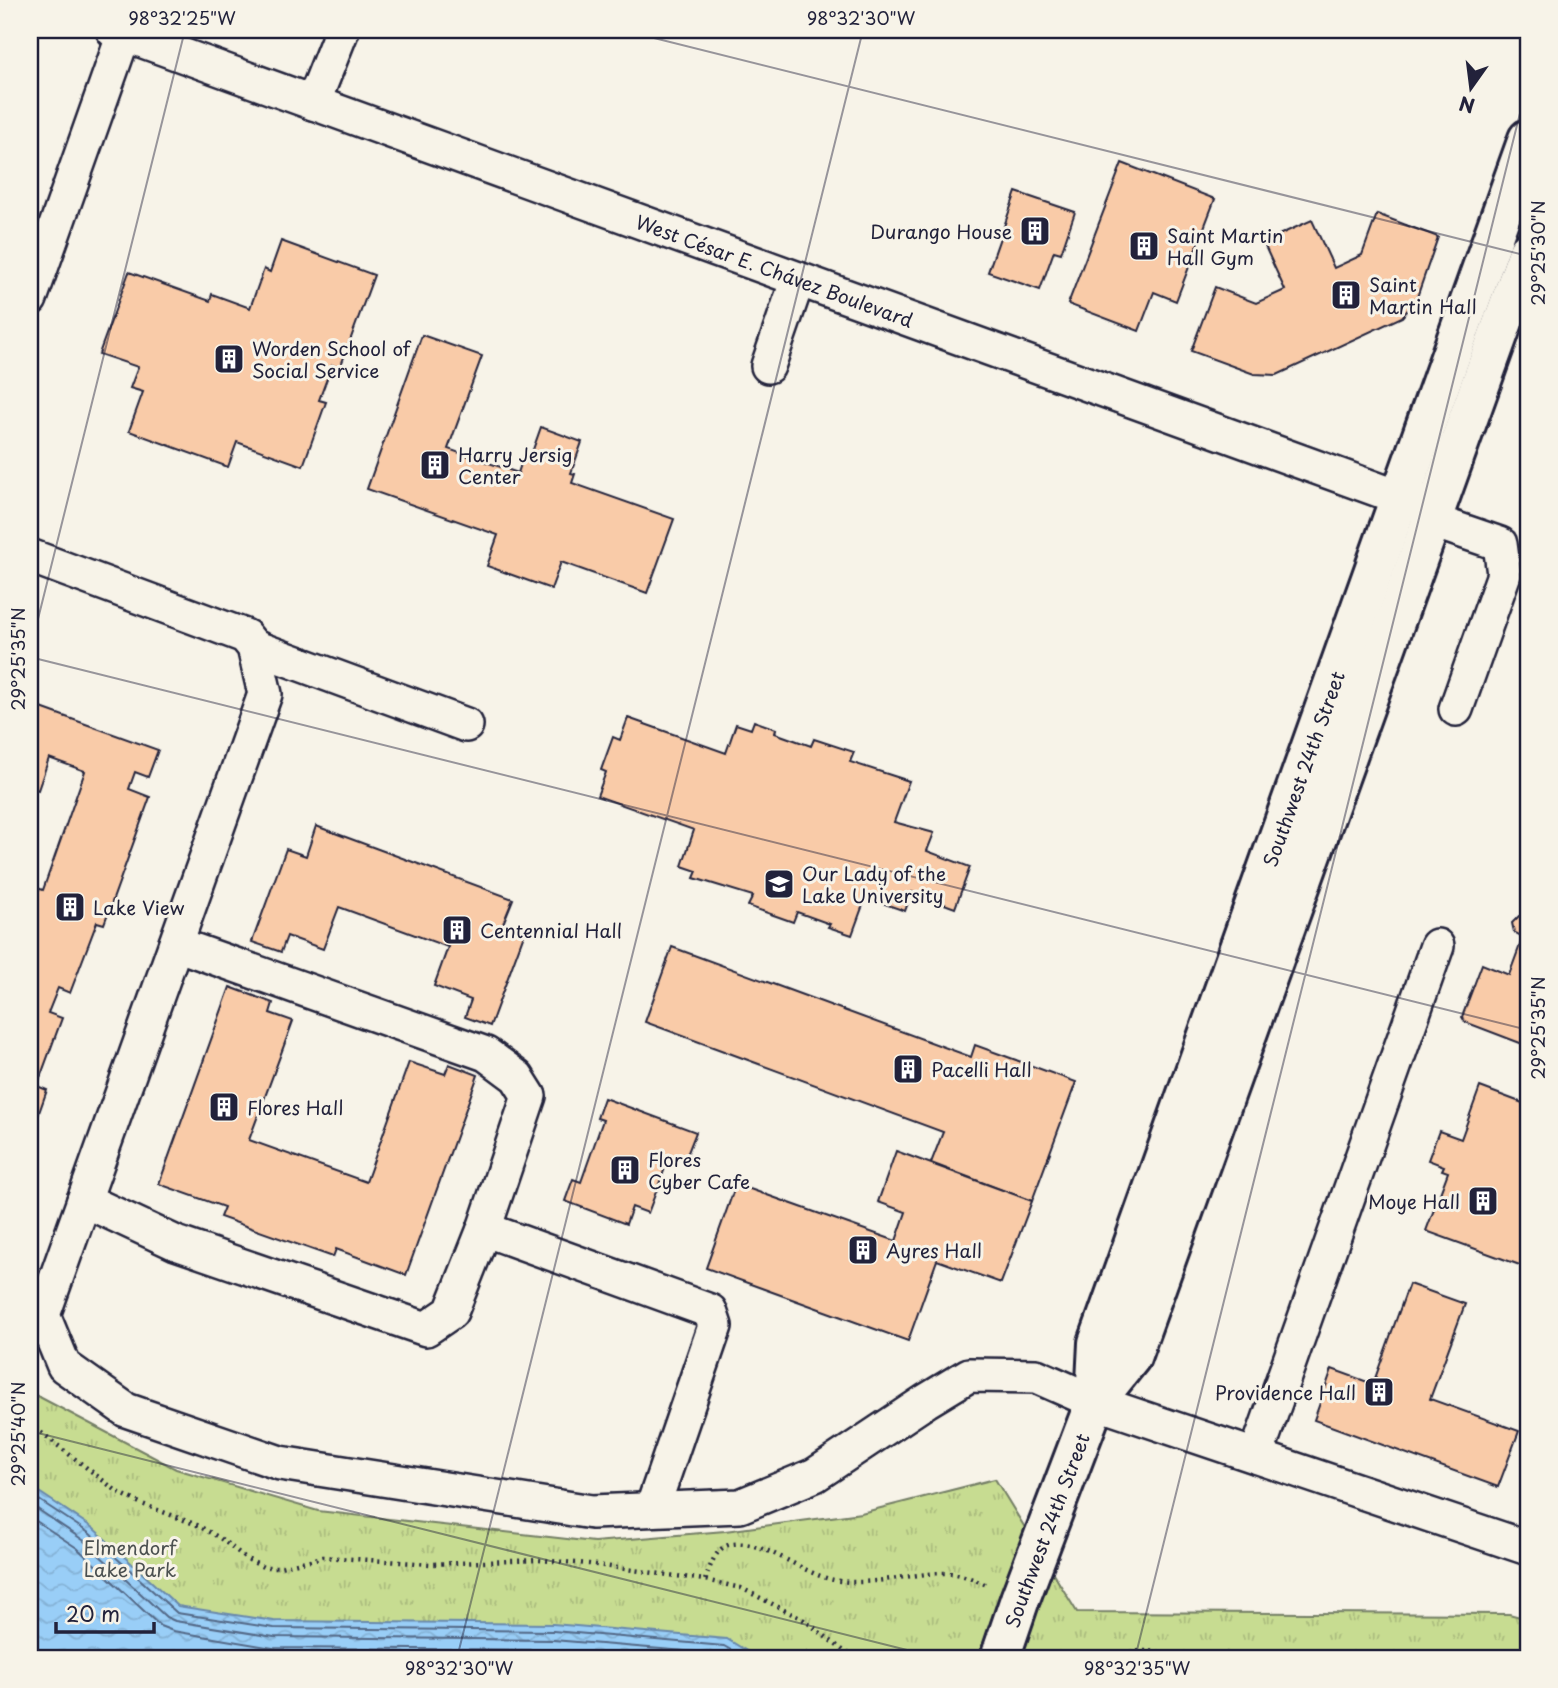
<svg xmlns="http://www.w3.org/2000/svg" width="1558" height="1688" viewBox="0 0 1558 1688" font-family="'Playpen Sans',sans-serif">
	<defs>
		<pattern id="park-tufts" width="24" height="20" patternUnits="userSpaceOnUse" patternTransform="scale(1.75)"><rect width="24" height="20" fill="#c7dc91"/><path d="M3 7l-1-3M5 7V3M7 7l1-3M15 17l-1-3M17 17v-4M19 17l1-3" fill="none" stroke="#abbc7e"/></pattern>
		<pattern id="water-waves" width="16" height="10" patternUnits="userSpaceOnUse" patternTransform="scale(1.75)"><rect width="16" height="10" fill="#99cef7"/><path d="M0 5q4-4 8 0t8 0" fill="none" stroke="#84b1d5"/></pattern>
	</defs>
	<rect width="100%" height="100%" fill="#f7f3e8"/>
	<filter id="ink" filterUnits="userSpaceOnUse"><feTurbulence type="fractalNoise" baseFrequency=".0143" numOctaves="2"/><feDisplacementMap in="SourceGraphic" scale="14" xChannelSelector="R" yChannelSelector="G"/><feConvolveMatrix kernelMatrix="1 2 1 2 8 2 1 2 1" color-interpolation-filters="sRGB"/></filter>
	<g filter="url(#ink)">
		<polygon fill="url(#park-tufts)" stroke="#747f66" stroke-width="2" points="30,1392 176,1469 318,1511 594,1542 725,1531 861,1513 995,1479 1077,1612 1509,1614 1528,1619 1528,1658 30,1658"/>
		<polygon fill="url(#water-waves)" stroke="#6989ac" stroke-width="2" points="30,1486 93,1528 178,1606 274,1621 553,1624 727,1639 758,1658 30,1658"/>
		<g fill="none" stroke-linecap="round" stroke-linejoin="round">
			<g stroke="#526786" stroke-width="2">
				<polyline points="30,1494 89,1533 177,1613 274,1628 553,1631 724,1646 745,1658"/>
				<polyline points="30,1504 83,1540 166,1617 175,1621 274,1637 553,1640 721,1654 728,1658"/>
				<polyline points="30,1517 77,1548 160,1626 173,1631 273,1648 552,1650 645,1658"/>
			</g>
		</g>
		<g fill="#f9cba8" stroke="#22223b" stroke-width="2">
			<polygon points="1122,163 1215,199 1176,301 1154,292 1139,331 1068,304"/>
			<polygon points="1016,192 1075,212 1061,253 1054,251 1040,290 988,272"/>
			<polygon points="1377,214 1438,237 1416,300 1402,317 1277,375 1254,374 1191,351 1215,287 1256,303 1285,290 1263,242 1312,220 1334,268 1362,255"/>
			<polygon points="281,241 374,275 340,368 332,365 319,400 326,402 303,466 237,442 228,467 129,431 143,392 130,388 138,367 99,354 129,272 210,301 212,294 250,308 264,269 270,272"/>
			<polygon points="422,335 482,356 448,449 518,473 524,455 530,458 541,427 582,442 571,473 575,474 572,483 674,519 647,593 561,562 551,589 487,566 498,535 367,489"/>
			<polygon points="30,704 158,750 148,777 135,772 129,789 150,797 104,924 97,922 70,993 58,988 48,1013 62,1018 37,1086 47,1090 30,1138 30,892 32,886 43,890 85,771 49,758 38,790 30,787"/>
			<polygon points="628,718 726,753 736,724 751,729 754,721 776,729 775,733 811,746 814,739 854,752 850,762 909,781 894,822 934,833 927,851 970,867 955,908 912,892 905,911 882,903 884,899 867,894 852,935 828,927 830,924 797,912 793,922 748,906 753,896 694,878 697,871 682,866 694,830 597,796 606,772 601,770 613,737 620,740"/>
			<polygon points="316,826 513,899 502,926 524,934 490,1026 465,1017 471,1000 434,986 448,947 339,907 323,949 287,936 281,952 252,942 286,849 306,856"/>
			<polygon points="1528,905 1528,1046 1465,1022 1462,1017 1482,964 1509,975 1523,937 1514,932 1512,923 1519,916 1524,916"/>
			<polygon points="672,947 971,1057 975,1045 1076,1082 1032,1201 931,1163 943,1132 645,1022"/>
			<polygon points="230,987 273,1003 270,1013 293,1021 249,1140 366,1182 409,1062 445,1074 449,1064 478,1075 406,1275 336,1249 333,1257 220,1217 224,1207 159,1184"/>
			<polygon points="1480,1087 1528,1105 1528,1268 1426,1231 1448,1172 1442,1170 1444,1166 1428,1160 1439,1131 1461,1139"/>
			<polygon points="604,1098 696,1132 685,1160 670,1155 648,1213 632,1207 626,1224 565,1201 573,1179 581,1182 603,1120 597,1118"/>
			<polygon points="896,1151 1032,1201 1001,1283 937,1260 908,1341 706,1268 736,1184 896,1241 906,1212 878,1202"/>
			<polygon points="1409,1284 1465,1304 1430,1399 1519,1431 1498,1487 1314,1420 1332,1369 1373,1384"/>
		</g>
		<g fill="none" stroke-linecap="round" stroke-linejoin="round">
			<g stroke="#22223b" stroke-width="38">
				<g id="minor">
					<path id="s1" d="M113,30L1423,506"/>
					<polyline points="313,103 342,30"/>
					<polyline points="30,299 124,34"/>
					<polyline points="768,366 798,279"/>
					<polyline points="1433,521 1500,544 1504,574 1456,709"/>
					<polyline points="30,556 245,636 254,647 265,694 43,1315 64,1366 126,1410 280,1463 592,1512 740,1506 815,1475 926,1401 969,1375 1036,1376 1095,1402 1528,1548"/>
					<polyline points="254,647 466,725"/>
					<polyline points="176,944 486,1054 517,1077 529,1096 484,1229"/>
					<polyline points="84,1200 176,1243 426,1329 451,1312 484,1229 710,1311 715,1326 652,1509"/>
					<polyline points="1256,1456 1437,946"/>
				</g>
			</g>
			<g stroke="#22223b" stroke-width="44">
				<g id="major">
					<polyline points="1095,1402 1131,1357 1528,252"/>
					<path id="s2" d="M1000,1658L1020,1599L1095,1402L1098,1343L1528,139"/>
				</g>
			</g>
			<g stroke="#22223b" stroke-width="4.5" stroke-dasharray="2 5" stroke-linecap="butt">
				<polyline points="30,1424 118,1492 142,1504 197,1525 220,1538 247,1559 263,1567 280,1567 323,1557 431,1564 539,1560 589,1564 705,1580 741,1588 804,1620 853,1658"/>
				<path d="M705,1580C710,1568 714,1550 728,1545C759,1536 802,1574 834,1580C871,1587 909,1573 946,1573C961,1573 974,1580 987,1585"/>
				<path d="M1110,1658C1137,1646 1162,1652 1190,1658"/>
			</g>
			<use href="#minor" stroke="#f7f3e8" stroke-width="33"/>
			<use href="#major" stroke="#f7f3e8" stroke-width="38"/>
		</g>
	</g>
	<path fill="none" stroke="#22223b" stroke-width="2" stroke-opacity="0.45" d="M622,30L1528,256M30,651L185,30M30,657L1528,1030M30,1431L939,1658M457,1658L863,30M1135,1658L1528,81"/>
	<defs>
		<g id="building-square" transform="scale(1.575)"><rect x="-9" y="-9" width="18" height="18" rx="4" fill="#22223b" stroke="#f7f3e8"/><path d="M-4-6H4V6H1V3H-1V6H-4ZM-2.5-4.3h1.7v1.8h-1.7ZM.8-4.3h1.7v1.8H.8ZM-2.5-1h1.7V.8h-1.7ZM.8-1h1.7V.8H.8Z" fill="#fff"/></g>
		<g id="university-square" transform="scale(1.575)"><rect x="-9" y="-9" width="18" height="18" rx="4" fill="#22223b" stroke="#f7f3e8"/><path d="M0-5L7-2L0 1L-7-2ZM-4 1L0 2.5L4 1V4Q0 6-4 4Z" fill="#fff"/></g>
	</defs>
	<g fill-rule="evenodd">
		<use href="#building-square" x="1035" y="231"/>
		<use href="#building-square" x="1144" y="246"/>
		<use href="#building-square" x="1346" y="295"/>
		<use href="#building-square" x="229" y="359"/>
		<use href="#building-square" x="435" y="465"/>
		<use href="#university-square" x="779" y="884"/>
		<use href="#building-square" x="70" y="907"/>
		<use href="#building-square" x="457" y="930"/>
		<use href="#building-square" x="908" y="1069"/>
		<use href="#building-square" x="224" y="1107"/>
		<use href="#building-square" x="625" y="1170"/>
		<use href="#building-square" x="1483" y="1201"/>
		<use href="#building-square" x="863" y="1250"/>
		<use href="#building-square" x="1379" y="1392"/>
	</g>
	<g text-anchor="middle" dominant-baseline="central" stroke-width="6" stroke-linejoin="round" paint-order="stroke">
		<g font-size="19" fill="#22223b" stroke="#f7f3e8" text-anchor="start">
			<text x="1012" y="231" text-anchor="end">Durango House</text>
			<text x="1167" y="235">Saint Martin<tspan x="1167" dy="22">Hall Gym</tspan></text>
			<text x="1369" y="284">Saint<tspan x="1369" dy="22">Martin Hall</tspan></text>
			<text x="252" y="348">Worden School of<tspan x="252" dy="22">Social Service</tspan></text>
			<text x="458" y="454">Harry Jersig<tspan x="458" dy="22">Center</tspan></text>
			<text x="802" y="873">Our Lady of the<tspan x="802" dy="22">Lake University</tspan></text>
			<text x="93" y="907">Lake View</text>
			<text x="480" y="930">Centennial Hall</text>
			<text x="931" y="1069">Pacelli Hall</text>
			<text x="247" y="1107">Flores Hall</text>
			<text x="648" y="1159">Flores<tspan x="648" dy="22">Cyber Cafe</tspan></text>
			<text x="1460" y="1201" text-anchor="end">Moye Hall</text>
			<text x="886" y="1250">Ayres Hall</text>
			<text x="1356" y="1392" text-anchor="end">Providence Hall</text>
		</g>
		<g font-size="19" fill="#22223b" stroke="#f7f3e8">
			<text stroke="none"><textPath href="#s1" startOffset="704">West César E. Chávez Boulevard</textPath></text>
			<text stroke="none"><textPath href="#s2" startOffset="942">Southwest 24th Street</textPath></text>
			<text stroke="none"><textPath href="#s2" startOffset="136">Southwest 24th Street</textPath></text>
		</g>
		<g font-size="19" fill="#4b5050" stroke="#f7f3e8">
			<text x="130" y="1547">Elmendorf<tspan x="130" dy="22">Lake Park</tspan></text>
		</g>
	</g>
	<rect width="1558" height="1688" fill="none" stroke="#f7f3e8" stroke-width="77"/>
	<g transform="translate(1471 88) rotate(194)" stroke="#f7f3e8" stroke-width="5" paint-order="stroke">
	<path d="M0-5L12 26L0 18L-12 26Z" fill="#22223b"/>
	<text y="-10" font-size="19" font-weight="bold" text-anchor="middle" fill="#22223b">N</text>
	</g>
	<path d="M56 1622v10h98v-10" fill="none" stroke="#22223b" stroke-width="3.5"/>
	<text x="66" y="1622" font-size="21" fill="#22223b" stroke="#f7f3e8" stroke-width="5" paint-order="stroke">20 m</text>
	<rect x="38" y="38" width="1482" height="1612" fill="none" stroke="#22223b" stroke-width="2.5"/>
	<g font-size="18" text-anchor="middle" fill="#22223b">
		<text x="182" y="25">98°32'25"W</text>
		<text x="861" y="25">98°32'30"W</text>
		<text transform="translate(1539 253) rotate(-90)" y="6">29°25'30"N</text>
		<text transform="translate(19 659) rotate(-90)" y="6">29°25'35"N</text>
		<text transform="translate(1539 1028) rotate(-90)" y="6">29°25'35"N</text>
		<text transform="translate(19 1434) rotate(-90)" y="6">29°25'40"N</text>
		<text x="459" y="1675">98°32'30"W</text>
		<text x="1137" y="1675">98°32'35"W</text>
	</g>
</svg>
